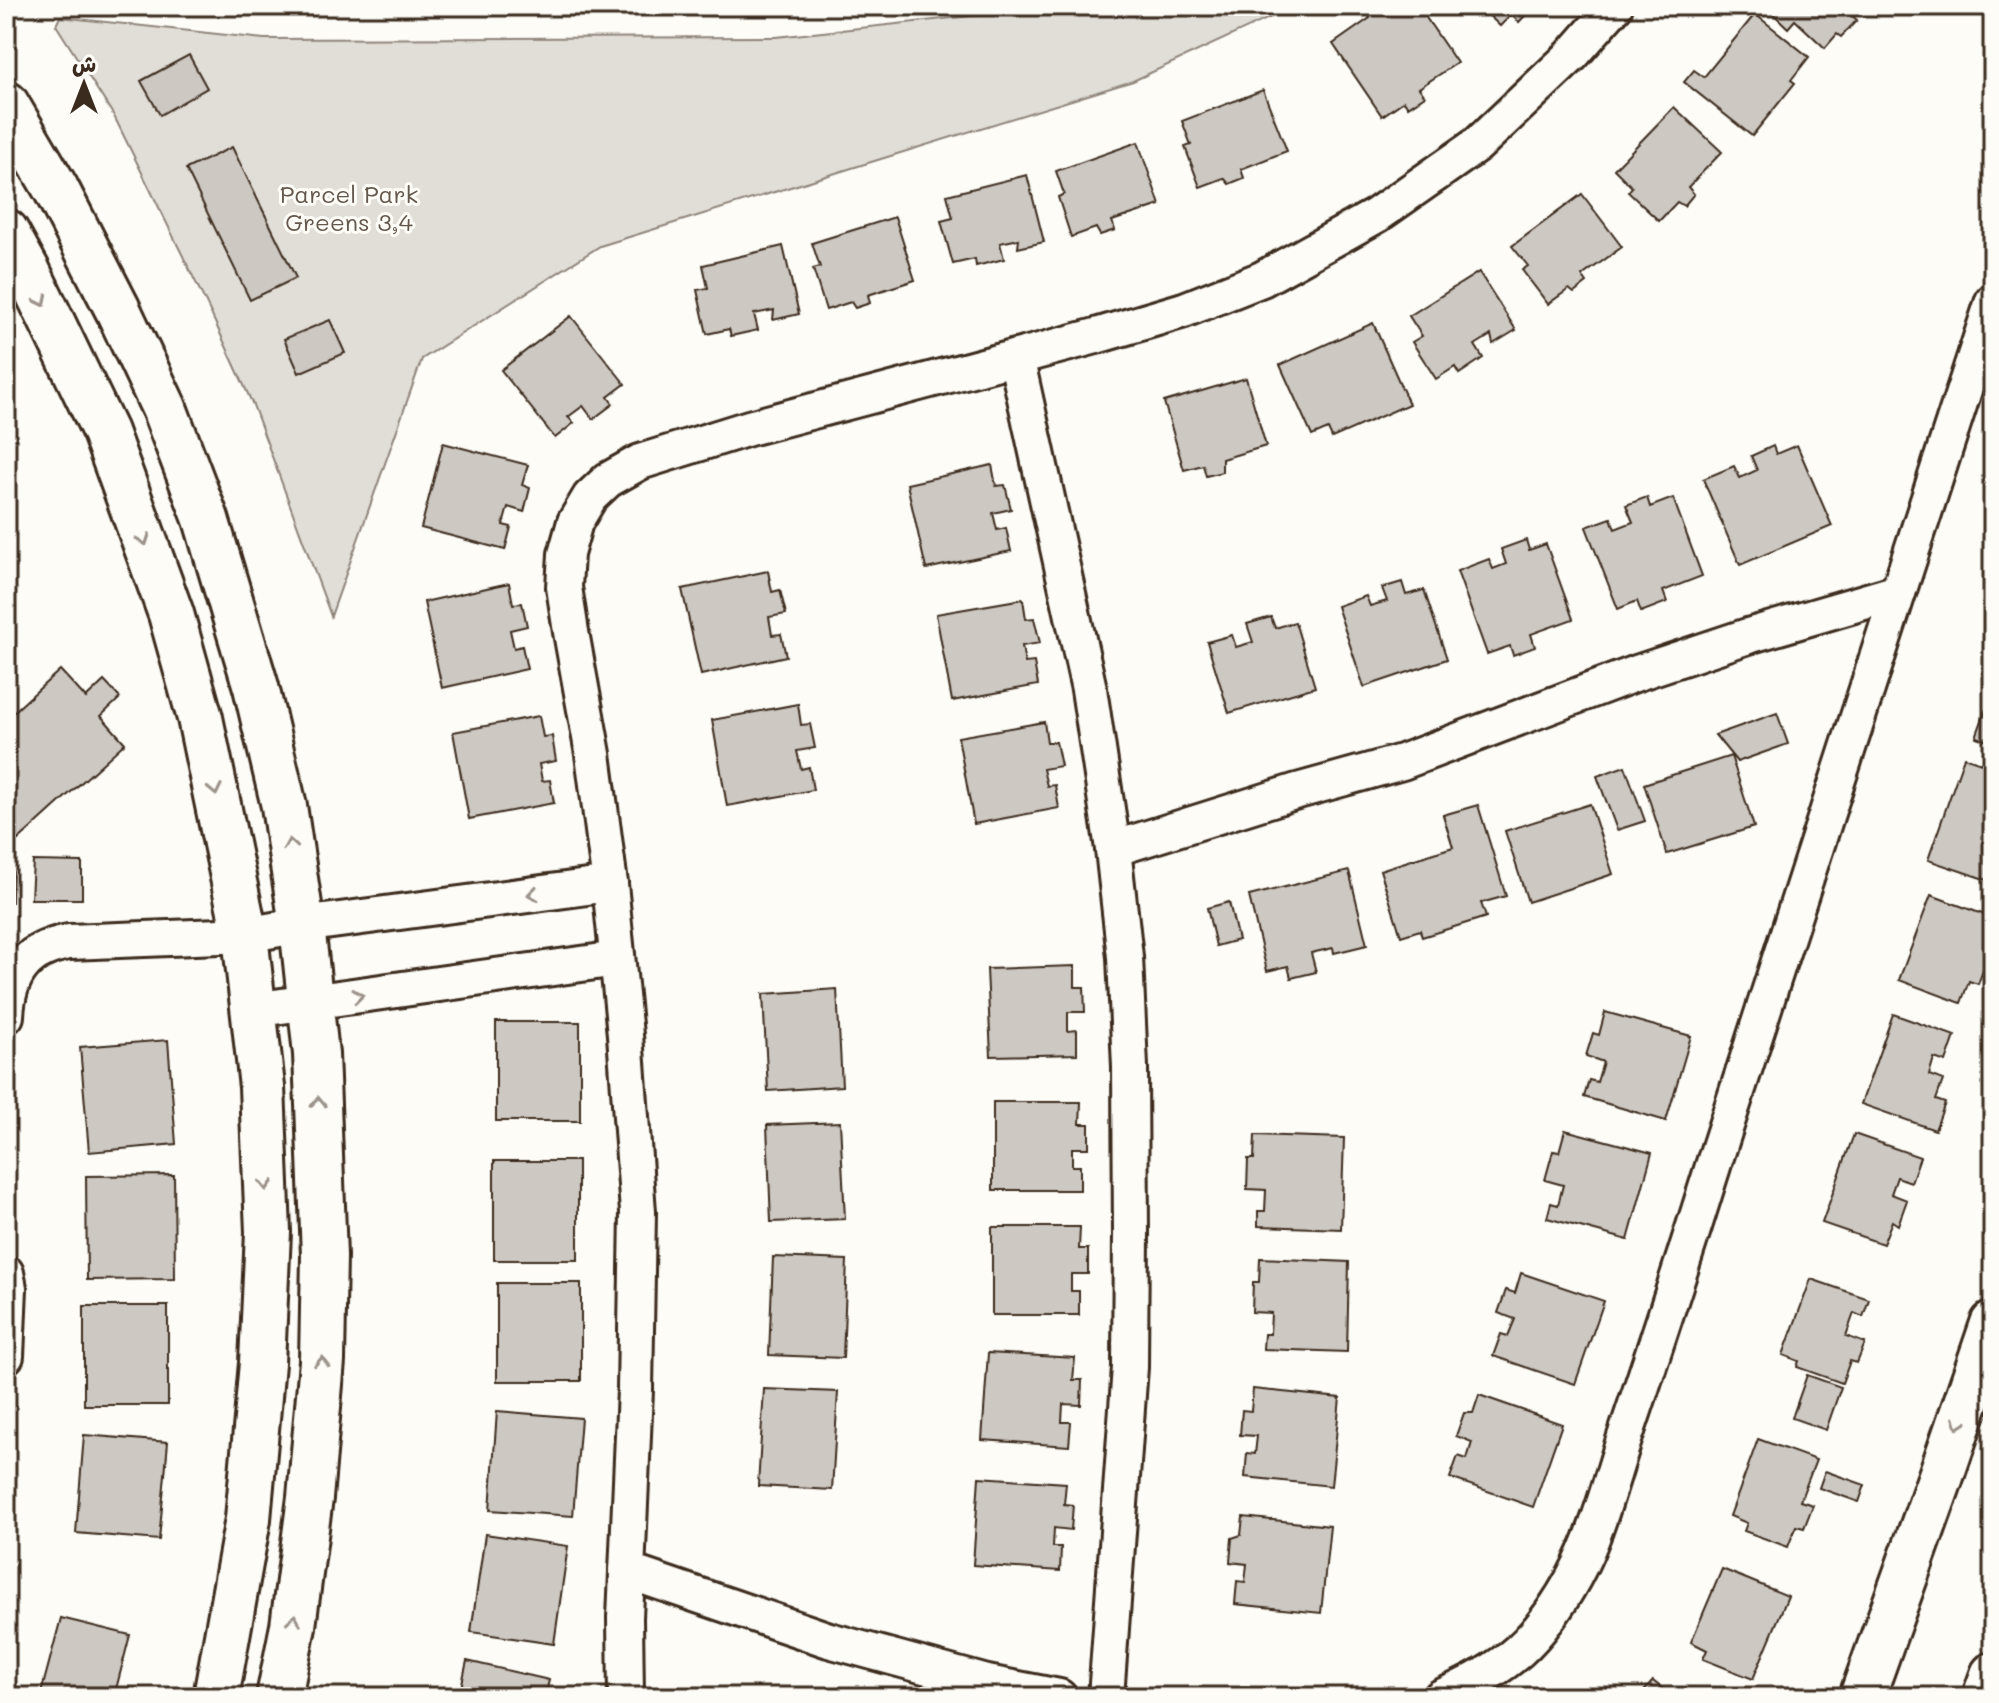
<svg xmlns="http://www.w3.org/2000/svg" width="1999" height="1703" viewBox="0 0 1999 1703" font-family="Mali,'Playpen Sans Arabic',sans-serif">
	<rect width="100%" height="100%" fill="#fdfcf7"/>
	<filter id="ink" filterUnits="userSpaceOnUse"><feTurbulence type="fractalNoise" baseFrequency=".0125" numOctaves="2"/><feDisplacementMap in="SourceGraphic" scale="16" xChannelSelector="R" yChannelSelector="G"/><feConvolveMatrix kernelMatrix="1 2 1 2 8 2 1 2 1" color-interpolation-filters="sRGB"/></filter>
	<g filter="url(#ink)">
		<polygon fill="#e1ded7" stroke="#8e847a" stroke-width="2" points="1065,6 1295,6 1133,81 600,246 422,359 331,616 253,405 208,307 114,116 56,25 60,17 264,39 776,37"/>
		<g fill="#cdc8c2" stroke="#3b2a1e" stroke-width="2">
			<polygon points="1375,6 1418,6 1457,63 1419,88 1425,96 1408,107 1404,101 1382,116 1333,44 1370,18 1366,12"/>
			<polygon points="1479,6 1534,6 1519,22 1511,15 1500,26"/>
			<polygon points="1765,6 1850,6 1848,12 1857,20 1841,37 1837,34 1825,48 1795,20 1788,28"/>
			<polygon points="1755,14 1809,57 1791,80 1795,83 1752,136 1684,82 1694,70 1704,77"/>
			<polygon points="189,55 207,88 160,115 141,81"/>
			<polygon points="1263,90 1287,151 1241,169 1244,178 1229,184 1224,178 1200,187 1185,147 1191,145 1182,121"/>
			<polygon points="1674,107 1722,152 1688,187 1694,194 1684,206 1677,202 1659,221 1628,192 1632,187 1614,169"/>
			<polygon points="1138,142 1160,205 1112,221 1115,230 1100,235 1096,228 1071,237 1058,197 1064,194 1056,171"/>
			<polygon points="232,147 296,278 250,300 186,169"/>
			<polygon points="1027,175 1044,242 1018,248 1019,239 1000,243 1004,259 976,266 975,259 953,264 941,221 953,218 947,195"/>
			<polygon points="1582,194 1622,247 1582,276 1587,283 1574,293 1569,289 1548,304 1522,270 1528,266 1512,246"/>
			<polygon points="895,217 915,280 868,295 870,303 855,308 851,302 826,310 813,269 820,267 812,243"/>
			<polygon points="783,246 799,314 773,320 774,310 754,314 758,330 731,336 729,329 707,334 697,290 708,288 703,265"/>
			<polygon points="1479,272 1516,330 1493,344 1491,335 1475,345 1483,358 1459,374 1455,367 1436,379 1412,342 1422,336 1409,316"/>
			<polygon points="571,316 625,384 608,397 613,404 593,419 583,406 568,417 574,423 555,438 501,370"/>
			<polygon points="330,320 345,353 299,373 284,339"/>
			<polygon points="1373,323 1409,404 1332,438 1328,429 1312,436 1280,365"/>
			<polygon points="1246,378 1266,446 1222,459 1222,472 1206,476 1203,465 1184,470 1164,402"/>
			<polygon points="443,443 528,465 522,485 530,488 524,512 508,507 503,525 511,527 505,550 421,528"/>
			<polygon points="1797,445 1832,526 1740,565 1703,479 1734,466 1740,478 1757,470 1751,456 1773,446 1776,454"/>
			<polygon points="992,465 996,486 1005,485 1011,509 993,513 997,530 1006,528 1011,551 926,569 907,484"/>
			<polygon points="1647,497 1650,507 1673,498 1702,576 1663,591 1667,602 1641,612 1637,601 1618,609 1586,527 1611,518 1615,529 1633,522 1626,505"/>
			<polygon points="1526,540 1529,550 1546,544 1573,619 1531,634 1535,647 1513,655 1510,646 1487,654 1457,571 1489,559 1493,569 1506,564 1501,549"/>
			<polygon points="768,571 772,592 780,590 786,614 769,617 772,635 781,634 786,656 701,675 682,589"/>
			<polygon points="1402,582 1406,595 1424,590 1447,659 1364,687 1337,606 1366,596 1370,606 1387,601 1382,588"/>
			<polygon points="509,583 513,604 522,603 527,626 510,630 514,648 522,646 527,669 442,688 424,602"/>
			<polygon points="1023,599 1026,619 1034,618 1040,643 1022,646 1025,663 1034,662 1038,685 952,701 936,614"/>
			<polygon points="1271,617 1275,628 1295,622 1315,687 1229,713 1207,642 1232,635 1236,647 1253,642 1247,624"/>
			<polygon points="60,670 86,698 104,681 120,698 101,716 125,743 18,840 6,826 6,719"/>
			<polygon points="1993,690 1993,743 1976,737"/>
			<polygon points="798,704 801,725 810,724 815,748 797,751 801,769 809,767 813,790 727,806 712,720"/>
			<polygon points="1777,713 1788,744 1737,762 1715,735"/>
			<polygon points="539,716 543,737 552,736 556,761 539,764 542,781 550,780 554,803 469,819 453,732"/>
			<polygon points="1044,722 1047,742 1056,742 1061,766 1043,769 1047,786 1055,785 1059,808 974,824 958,737"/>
			<polygon points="1731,756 1754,827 1667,854 1644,784"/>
			<polygon points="1964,757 1993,767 1993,882 1928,860"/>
			<polygon points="1625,766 1645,821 1617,830 1597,776"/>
			<polygon points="1590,804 1613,874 1528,902 1505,831"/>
			<polygon points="1478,805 1506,896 1481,903 1486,917 1422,937 1420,930 1401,936 1380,870 1453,847 1443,815"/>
			<polygon points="33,861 82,862 82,899 31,899"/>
			<polygon points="6,870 13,870 12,902 6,902"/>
			<polygon points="1349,871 1367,945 1334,953 1333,948 1311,953 1316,972 1291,978 1288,966 1267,971 1249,896"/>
			<polygon points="1931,895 1993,918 1993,944 1978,984 1969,981 1961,1003 1899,980"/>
			<polygon points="1229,902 1238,940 1216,946 1207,908"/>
			<polygon points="1075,966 1075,987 1084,987 1085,1012 1068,1012 1068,1031 1077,1030 1077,1054 991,1056 987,969"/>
			<polygon points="837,989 842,1086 768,1091 763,994"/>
			<polygon points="1605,1012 1691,1036 1666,1121 1584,1097 1589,1080 1597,1082 1603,1062 1586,1056 1593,1033 1599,1035"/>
			<polygon points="1893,1014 1955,1036 1946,1062 1934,1058 1929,1075 1943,1080 1936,1100 1945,1103 1935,1130 1861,1104"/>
			<rect x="496" y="1022" width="84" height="99"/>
			<polygon points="168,1040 176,1144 89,1152 80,1047"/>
			<polygon points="993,1102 1081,1102 1080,1124 1089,1124 1089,1148 1072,1148 1072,1166 1080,1166 1080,1190 993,1190"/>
			<polygon points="840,1122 845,1219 771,1222 767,1125"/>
			<polygon points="1565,1130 1652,1153 1628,1240 1547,1218 1551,1203 1558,1205 1563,1185 1545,1180 1553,1151 1559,1152"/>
			<polygon points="1854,1134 1920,1157 1911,1182 1897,1177 1891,1194 1907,1200 1898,1225 1892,1221 1883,1244 1822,1223"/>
			<polygon points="1255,1135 1344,1138 1341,1229 1258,1226 1258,1211 1265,1211 1266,1190 1247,1189 1248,1159 1254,1159"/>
			<rect x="494" y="1161" width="84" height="99"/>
			<polygon points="174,1175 175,1279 87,1280 86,1176"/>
			<polygon points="992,1227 1080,1227 1079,1249 1088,1249 1088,1274 1071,1274 1071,1291 1079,1291 1079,1315 992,1315"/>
			<polygon points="773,1257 847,1260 843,1358 769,1355"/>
			<polygon points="1260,1258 1349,1262 1347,1352 1263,1349 1264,1334 1270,1334 1271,1313 1252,1312 1253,1282 1259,1282"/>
			<polygon points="1521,1273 1604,1301 1575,1384 1493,1356 1501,1334 1508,1336 1515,1319 1498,1313 1506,1290 1515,1293"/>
			<polygon points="1811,1279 1869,1299 1863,1317 1854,1313 1846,1336 1865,1343 1857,1363 1850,1361 1842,1383 1797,1367 1799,1361 1783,1355"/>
			<rect x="497" y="1283" width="84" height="98"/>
			<rect x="84" y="1306" width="84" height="99"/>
			<polygon points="988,1353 1075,1358 1073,1380 1082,1380 1081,1405 1063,1404 1062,1422 1071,1422 1069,1446 982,1440"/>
			<polygon points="1807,1375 1841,1387 1826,1430 1792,1418"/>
			<polygon points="764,1389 838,1392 832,1490 758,1486"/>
			<polygon points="1253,1389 1340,1398 1331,1486 1245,1477 1247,1453 1255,1454 1257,1436 1240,1435 1242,1410 1251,1411"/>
			<polygon points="1479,1395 1562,1424 1533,1507 1450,1478 1458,1456 1467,1459 1472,1442 1456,1436 1464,1413 1473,1413"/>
			<polygon points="497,1411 581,1418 573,1516 490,1510"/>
			<polygon points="84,1435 168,1442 159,1540 76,1533"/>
			<polygon points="1758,1439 1816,1460 1800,1501 1813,1505 1804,1528 1796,1526 1788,1547 1744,1531 1747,1523 1730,1516"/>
			<polygon points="1825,1471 1865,1485 1859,1502 1819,1488"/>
			<polygon points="979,1477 1066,1483 1064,1504 1073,1505 1071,1530 1054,1528 1053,1547 1061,1547 1060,1571 973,1565"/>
			<polygon points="1243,1517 1330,1526 1321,1613 1235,1604 1237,1581 1245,1582 1247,1564 1230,1562 1232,1538 1241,1535"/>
			<polygon points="485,1534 568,1546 554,1644 471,1632"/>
			<polygon points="1722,1569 1788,1596 1753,1679 1703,1659 1707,1650 1691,1642"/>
			<polygon points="61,1618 130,1635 114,1697 40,1697"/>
			<polygon points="467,1661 549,1680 545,1697 459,1697"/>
			<polygon points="1653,1681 1673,1697 1639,1697"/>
		</g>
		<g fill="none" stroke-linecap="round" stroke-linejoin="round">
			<g stroke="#3b2a1e" stroke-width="40">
				<g id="street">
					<polyline points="1016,357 1089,689 1113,849 1125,957 1130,1067 1131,1235 1130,1367 1106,1697"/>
					<polyline points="1113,849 1294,792 1402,762 1637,673 1748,636 1898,592"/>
					<polyline points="253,1010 617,959"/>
					<path d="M6,1016C8,974 26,949 69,942L245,935L302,925L610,884"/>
					<polyline points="6,1273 9,1288 6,1356"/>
					<polyline points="627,1571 829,1640 987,1683 1059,1697"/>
					<polyline points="626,1697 625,1618 635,1390 638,1212 625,1035 610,884 593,754 571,632 564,587 566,554 575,522 590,497 608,480 640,462 749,428 1096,336 1184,310 1262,279 1377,215 1477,145 1572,55 1615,6"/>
					<path d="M1441,1697C1508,1668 1538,1642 1574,1577C1597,1535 1609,1486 1624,1440C1655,1348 1685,1256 1714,1163C1807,876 1899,588 1993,301"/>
				</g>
			</g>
			<g stroke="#3b2a1e" stroke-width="50">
				<g id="secondary">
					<polyline points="6,104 56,189 118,310 164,408 206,519 256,687 284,806 302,925 316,1054 324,1256 322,1361 310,1498 293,1626 279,1697"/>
					<polyline points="6,232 28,272 105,432 171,614 200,718 245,935 262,1087 268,1232 262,1363 248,1519 216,1697"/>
					<polyline points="1862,1697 1941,1476 1993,1324"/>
					<polyline points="1985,1697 1993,1675"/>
				</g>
			</g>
			<use href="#street" stroke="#fdfcf7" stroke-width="34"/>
			<use href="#secondary" stroke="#fdfcf7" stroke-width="44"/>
		</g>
		<defs><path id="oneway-chevron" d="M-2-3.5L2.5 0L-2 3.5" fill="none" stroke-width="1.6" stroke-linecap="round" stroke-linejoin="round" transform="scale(2)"/></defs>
		<g stroke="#9c938a">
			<use href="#oneway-chevron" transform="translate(42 301) rotate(64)"/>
			<use href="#oneway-chevron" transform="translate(144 540) rotate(70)"/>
			<use href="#oneway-chevron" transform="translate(215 790) rotate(78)"/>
			<use href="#oneway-chevron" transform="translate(290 844) rotate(-99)"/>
			<use href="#oneway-chevron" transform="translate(533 894) rotate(172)"/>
			<use href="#oneway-chevron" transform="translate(358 996) rotate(-8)"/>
			<use href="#oneway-chevron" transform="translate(318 1102) rotate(-92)"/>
			<use href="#oneway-chevron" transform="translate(266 1185) rotate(88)"/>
			<use href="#oneway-chevron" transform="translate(322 1362) rotate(-87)"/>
			<use href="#oneway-chevron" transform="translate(1959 1424) rotate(109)"/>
			<use href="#oneway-chevron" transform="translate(294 1620) rotate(-81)"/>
		</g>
	</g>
	<g text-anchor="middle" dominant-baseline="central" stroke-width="6" stroke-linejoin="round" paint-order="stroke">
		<g font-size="24" fill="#64574c" stroke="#fdfcf7">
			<text x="349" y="193">Parcel Park<tspan x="349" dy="28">Greens 3,4</tspan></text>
		</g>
	</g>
	<rect width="1999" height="1703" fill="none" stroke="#fdfcf7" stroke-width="32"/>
	<rect x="16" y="16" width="1967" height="1671" fill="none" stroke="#3b2a1e" stroke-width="3" filter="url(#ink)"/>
	<g transform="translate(84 84)" stroke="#fdfcf7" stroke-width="6" paint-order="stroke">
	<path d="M0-6L14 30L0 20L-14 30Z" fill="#3b2a1e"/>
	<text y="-12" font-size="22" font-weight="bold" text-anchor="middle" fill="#3b2a1e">ش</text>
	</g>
</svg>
